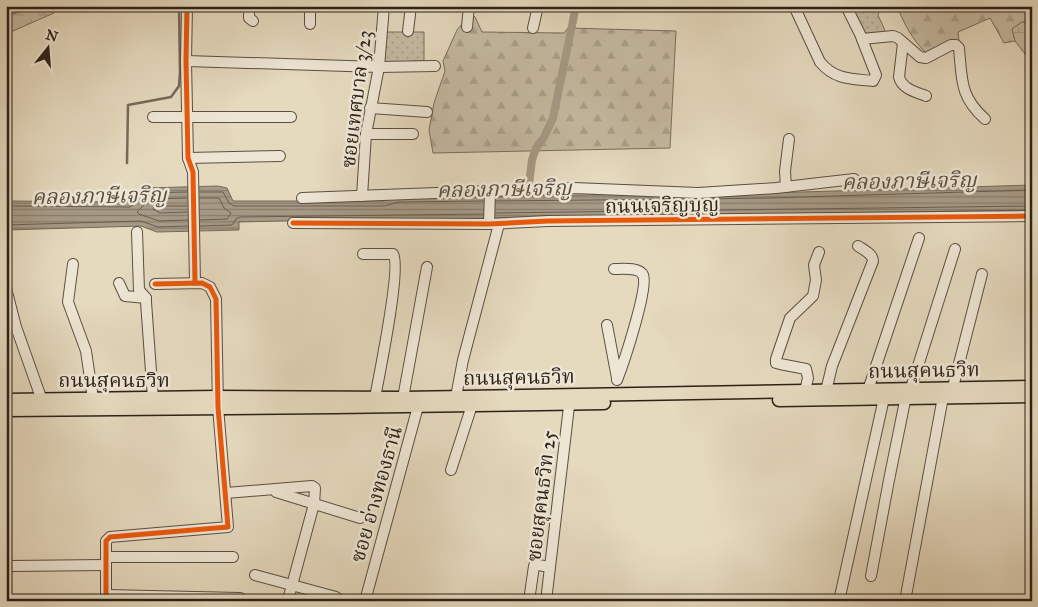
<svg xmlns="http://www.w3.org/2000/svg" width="1038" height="607" viewBox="0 0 1038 607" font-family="'IM FELL Great Primer','Noto Serif Thai',serif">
	<defs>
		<pattern id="grass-dots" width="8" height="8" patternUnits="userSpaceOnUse" patternTransform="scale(1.25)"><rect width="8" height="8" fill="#c5baa2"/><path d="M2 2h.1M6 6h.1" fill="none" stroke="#a9a08b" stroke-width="1.8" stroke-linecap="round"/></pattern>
		<pattern id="forest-firs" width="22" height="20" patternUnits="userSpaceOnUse" patternTransform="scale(1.25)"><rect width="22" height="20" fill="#c5baa2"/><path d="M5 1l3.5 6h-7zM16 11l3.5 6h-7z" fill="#a9a08b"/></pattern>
		<pattern id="wetland-marsh" width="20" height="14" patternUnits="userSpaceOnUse" patternTransform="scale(1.25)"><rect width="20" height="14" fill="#c5baa2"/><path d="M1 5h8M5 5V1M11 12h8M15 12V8" fill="none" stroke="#a9a08b"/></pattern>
		<pattern id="water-rules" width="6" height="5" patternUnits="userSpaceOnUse" patternTransform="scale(1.25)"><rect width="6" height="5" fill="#a69a86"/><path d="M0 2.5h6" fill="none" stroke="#877d6d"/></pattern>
	</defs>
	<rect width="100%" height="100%" fill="#e5d9be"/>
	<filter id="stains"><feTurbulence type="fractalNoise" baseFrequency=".004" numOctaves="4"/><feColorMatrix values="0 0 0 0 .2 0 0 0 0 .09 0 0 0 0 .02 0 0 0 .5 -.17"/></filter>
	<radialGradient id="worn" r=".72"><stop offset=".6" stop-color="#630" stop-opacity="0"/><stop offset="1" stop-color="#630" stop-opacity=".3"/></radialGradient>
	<g fill="url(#grass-dots)" stroke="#786e5d">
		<polygon points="842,6 881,6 878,15 886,33 859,41"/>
		<polygon points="385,32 424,32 424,61 384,62"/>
	</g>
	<g fill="url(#forest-firs)" stroke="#786e5d">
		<path d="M897,6H1032V24L1022,22L1012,29L1015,41L1004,43L990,18L958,32L959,41L926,53C912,39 904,24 897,6Z"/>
		<polygon points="464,9 475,17 482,32 564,33 568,28 676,31 670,148 433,153 429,130 434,103 445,71 443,61 457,30 462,24"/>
	</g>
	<g fill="url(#wetland-marsh)" stroke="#786e5d">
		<polygon points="29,6 52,6 54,13 6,34 6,16"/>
		<polygon points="1022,22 1032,24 1032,63 1015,41 1012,29"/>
	</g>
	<polygon fill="url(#water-rules)" stroke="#756a5a" points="1032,185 1032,210 287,221 239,222 239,230 157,232 141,226 6,230 6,201 130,202 145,188 218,186 227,188 233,201 384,201 398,197 768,193"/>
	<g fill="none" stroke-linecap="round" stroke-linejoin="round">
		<g stroke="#685e4f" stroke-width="1">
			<polyline points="200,192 223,192 229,203 234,206 384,206 399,202 483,201"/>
			<polyline points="187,198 150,199 137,212 139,214 159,221 188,220"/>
			<polyline points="200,198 219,198 224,208 231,213 227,219 200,220"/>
			<polyline points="706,199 768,198 1032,190"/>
			<polyline points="496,201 688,199"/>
			<polyline points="6,206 130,207 147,193 187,192"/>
			<polyline points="187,206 155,206 153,209 160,213 187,212"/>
			<polyline points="496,213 1032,206"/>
			<polyline points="6,225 141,221 158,227 188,226"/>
			<polyline points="200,226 232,225 236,219 240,217 483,214"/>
		</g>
		<polyline stroke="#756a5a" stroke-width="2.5" points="127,163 128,105 171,97 179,86 180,72 179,6"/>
		<polyline stroke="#a69a86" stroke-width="8" points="529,184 532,160 536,148 544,137 553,118 576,6"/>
		<g stroke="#5a4f42" stroke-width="12">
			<g id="minor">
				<polyline points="187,6 186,61 188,158 193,172 195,283"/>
				<polyline points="249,6 249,18 253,21"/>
				<polyline points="310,6 310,24"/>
				<path d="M794,6L820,62C835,80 852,79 873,81L876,75L860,34L846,6"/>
				<polyline points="6,11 18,6"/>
				<polyline points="467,27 469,6"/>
				<polyline points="533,28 538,6"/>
				<polyline points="408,31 411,6"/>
				<path d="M862,39L893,36L898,38L920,57L926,58L951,45H956L959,48C962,80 960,97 985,119"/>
				<path d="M903,43L899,77C902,89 916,92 926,96"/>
				<polyline points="186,61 379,67 435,66"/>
				<polyline points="370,108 427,112"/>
				<polyline points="153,117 291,117"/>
				<polyline points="366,134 413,134"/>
				<polyline points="188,158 280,156"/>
				<polyline points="786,187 785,171 789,139"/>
				<polyline points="362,196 366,134 379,67 384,6"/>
				<polyline points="302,198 574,188 698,193 776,188 854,179"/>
				<polyline points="293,223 489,224 548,221 1032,216"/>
				<polyline points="489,224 490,191"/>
				<polyline points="137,232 139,290 146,298 146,302 153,399"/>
				<path d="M363,254H393C402,266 378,381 374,403"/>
				<polyline points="73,264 68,302 86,351 93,399"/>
				<path d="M614,269C622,269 639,267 643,275C649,287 623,365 617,380"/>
				<polyline points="119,283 125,296 146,298"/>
				<polyline points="6,288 16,327 44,406"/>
				<polyline points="607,325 617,378"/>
				<polyline points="953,387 982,274"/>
				<polyline points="911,388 955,249"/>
				<polyline points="868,390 919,238"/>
				<polyline points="805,391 808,378 806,369 780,364 776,363 776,359 790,318 813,296 816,280 814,265 819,252"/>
				<path d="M826,391L832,366L873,261C873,254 864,250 858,246"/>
				<polyline points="403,398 427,267"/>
				<polyline points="455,402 463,360 499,224"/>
				<polyline points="451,470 472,405"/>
				<polyline points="276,492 360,518"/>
				<polyline points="226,493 312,486 315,488 314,504 288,600"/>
				<polyline points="106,557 233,557"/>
				<polyline points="10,566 106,565"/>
				<polyline points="255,575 336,597"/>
				<polyline points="871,576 889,480 907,391"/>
				<polyline points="106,595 240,598"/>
				<polyline points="106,601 106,541 110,537 228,527 218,407 216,299 210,287 202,283 155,284"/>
				<polyline points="365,601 420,399"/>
				<polyline points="529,601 534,566 538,565 550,567"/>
				<polyline points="546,601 570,398"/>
				<polyline points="839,601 884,398"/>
				<polyline points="905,601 943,397"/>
			</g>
		</g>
		<g stroke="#2b2118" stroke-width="15">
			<g id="major">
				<polyline points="6,400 217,397 403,398 1032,387"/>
				<polyline points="779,400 1032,396"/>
				<polyline points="6,410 334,407 604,403"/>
			</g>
		</g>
		<use href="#minor" stroke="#eee6d5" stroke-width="10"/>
		<use href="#major" stroke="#e5d9be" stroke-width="12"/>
		<g stroke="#eee6d5" stroke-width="8">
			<g id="cycleway">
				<polyline points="187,6 186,61 188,158 193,172 195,283"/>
				<polyline points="293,223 489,224 548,221 1032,216"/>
				<polyline points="106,601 106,541 110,537 228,527 218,407 216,299 210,287 202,283 155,284"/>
			</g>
		</g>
		<use href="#cycleway" stroke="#e8590c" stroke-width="5"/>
	</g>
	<g text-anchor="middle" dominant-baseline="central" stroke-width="5" stroke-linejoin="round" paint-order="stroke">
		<g font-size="20" fill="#2b2118" stroke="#eee6d5">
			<text transform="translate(356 99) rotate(-83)">ซอยเทศบาล 3/23</text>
			<text transform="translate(662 205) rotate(-1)">ถนนเจริญบุญ</text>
			<text transform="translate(924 370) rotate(-1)">ถนนสุคนธวิท</text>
			<text transform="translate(519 377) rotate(-1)">ถนนสุคนธวิท</text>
			<text x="114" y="380">ถนนสุคนธวิท</text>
			<text transform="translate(376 494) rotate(-74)">ซอย อ่างทองธานี</text>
			<text transform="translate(541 496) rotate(-83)">ซอยสุคนธวิท 25</text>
		</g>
		<g font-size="21" font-style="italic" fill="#564b3e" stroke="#eee6d5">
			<text transform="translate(909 181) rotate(-1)">คลองภาษีเจริญ</text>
			<text transform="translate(504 189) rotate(-1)">คลองภาษีเจริญ</text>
			<text transform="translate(99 196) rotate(-1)">คลองภาษีเจริญ</text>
		</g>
	</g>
	<rect width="1038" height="607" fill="none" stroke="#e5d9be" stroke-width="25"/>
	<rect x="8" y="8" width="1023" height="592" fill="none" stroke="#2b2118" stroke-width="2.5"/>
	<rect x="12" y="12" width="1013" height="582" fill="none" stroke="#2b2118"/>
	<g transform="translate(48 48) rotate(17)" stroke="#eee6d5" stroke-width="4" paint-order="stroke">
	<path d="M0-4L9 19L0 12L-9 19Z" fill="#2b2118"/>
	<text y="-8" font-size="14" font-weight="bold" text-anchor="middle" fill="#2b2118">N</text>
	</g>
	<rect width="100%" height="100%" filter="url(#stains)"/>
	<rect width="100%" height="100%" fill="url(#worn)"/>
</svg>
